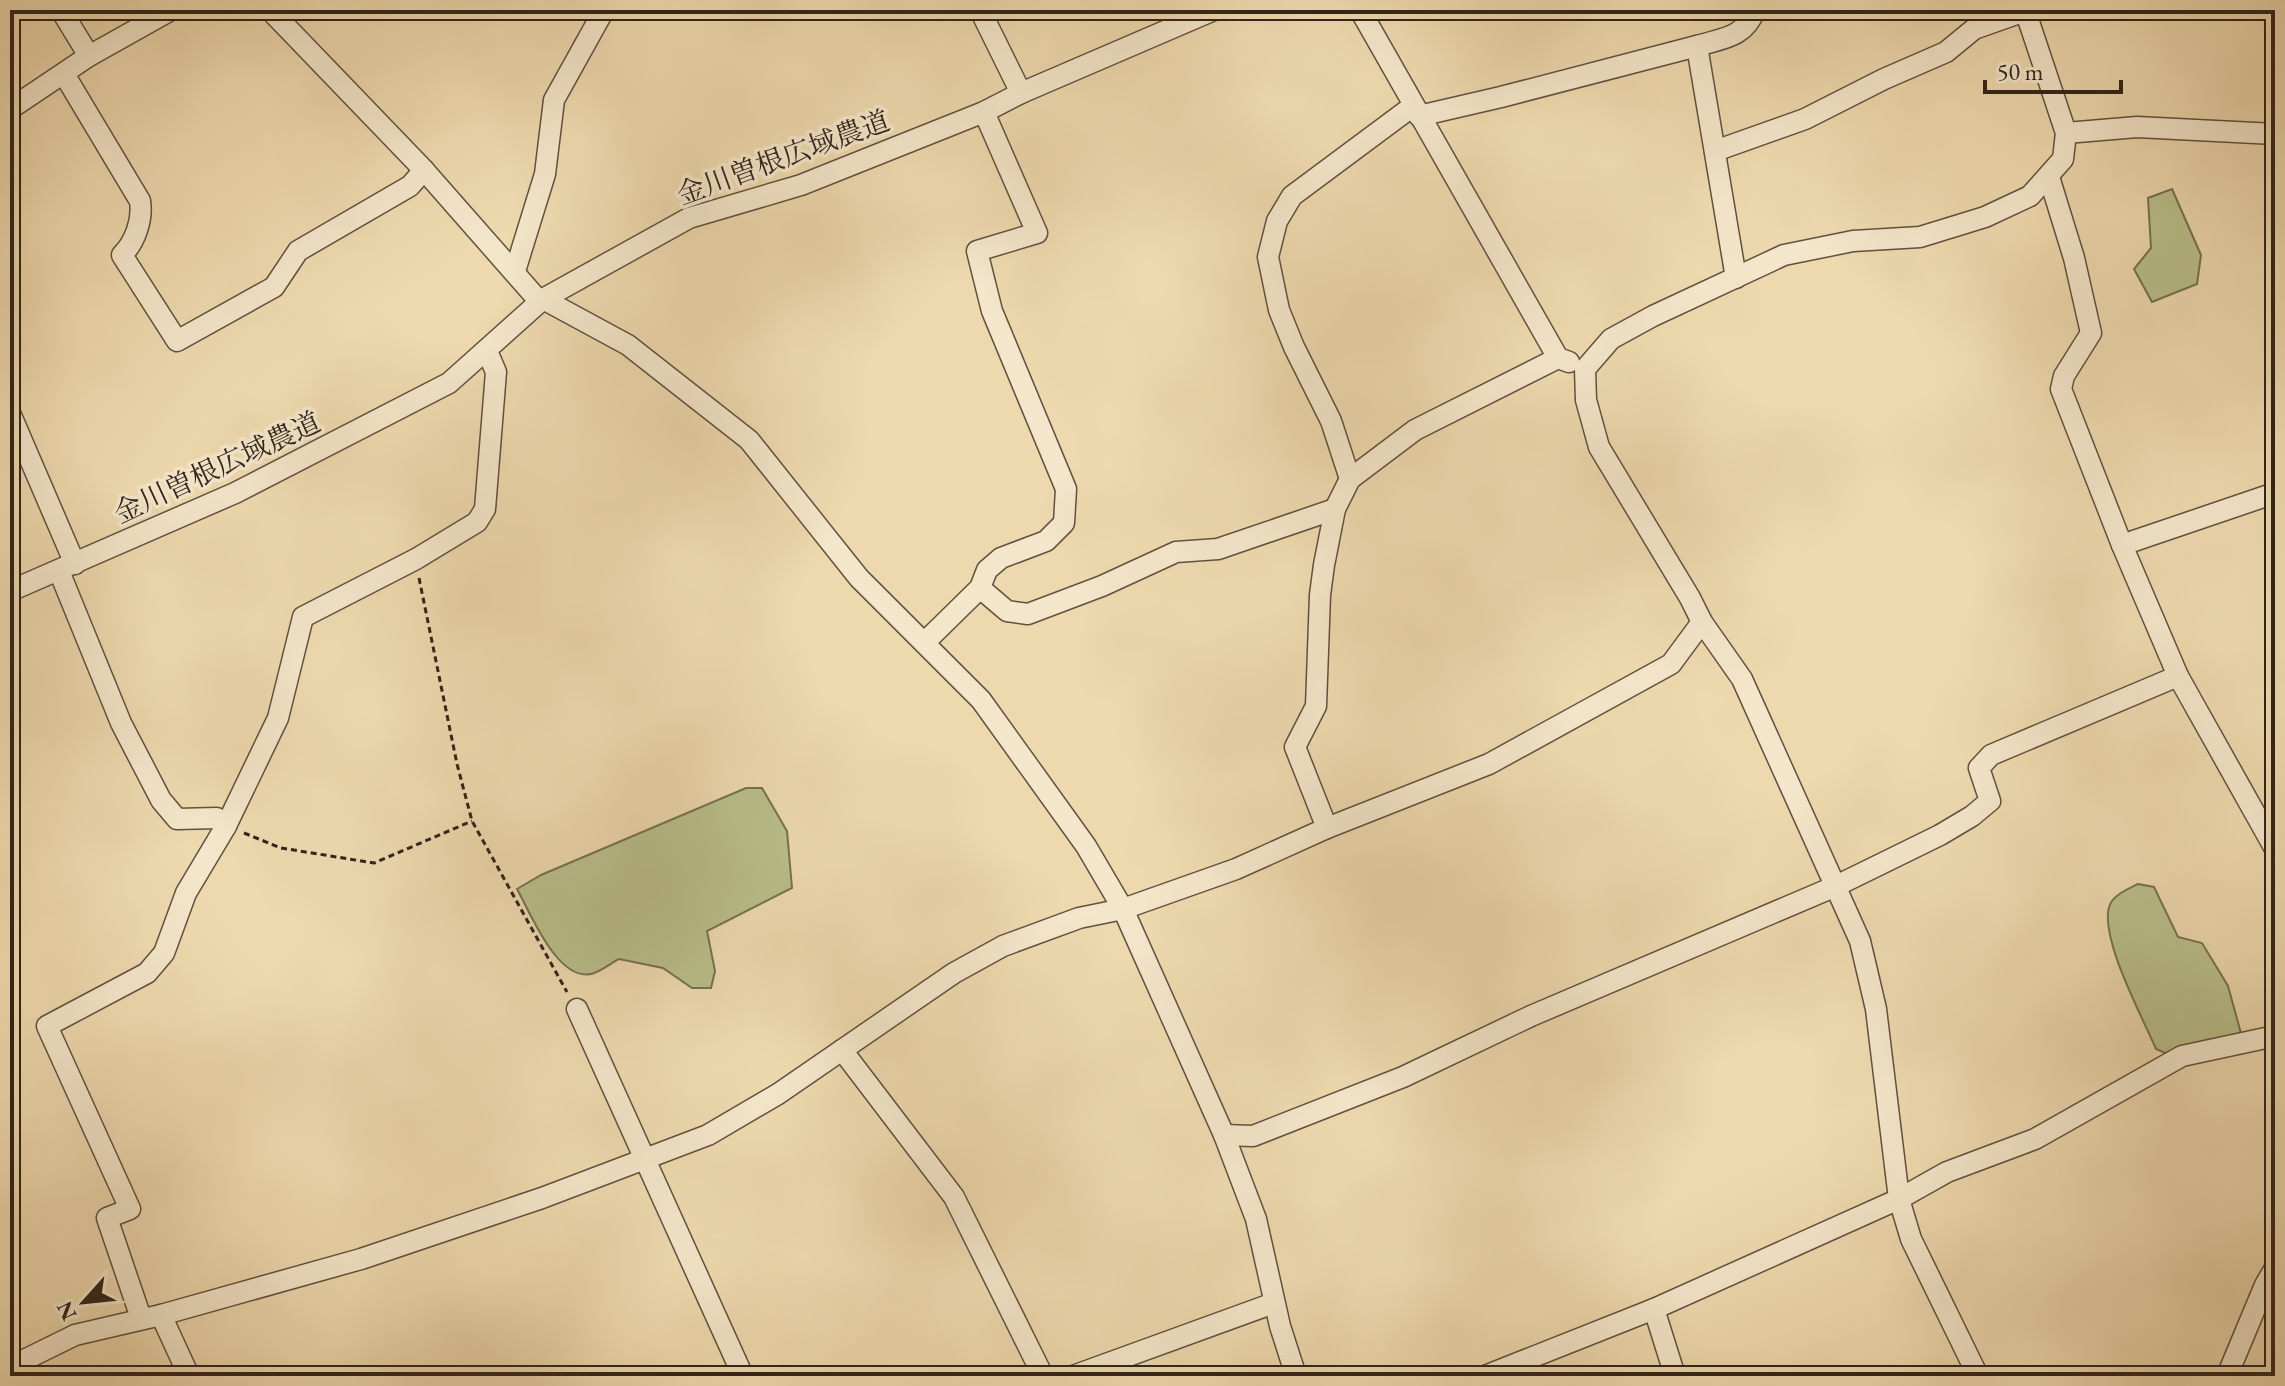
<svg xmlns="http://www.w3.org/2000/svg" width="2285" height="1386" viewBox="0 0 2285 1386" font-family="'EB Garamond','Noto Serif JP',serif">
	<rect width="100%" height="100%" fill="#eed9ae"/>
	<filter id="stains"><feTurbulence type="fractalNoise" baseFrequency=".0025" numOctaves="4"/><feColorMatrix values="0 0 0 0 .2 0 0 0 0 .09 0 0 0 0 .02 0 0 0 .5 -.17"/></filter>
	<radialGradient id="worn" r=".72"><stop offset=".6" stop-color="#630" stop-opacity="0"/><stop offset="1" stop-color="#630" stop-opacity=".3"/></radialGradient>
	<g fill="#b9bf8a" stroke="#747252" stroke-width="2">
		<polygon points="2172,189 2201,255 2197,284 2152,302 2134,269 2151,248 2148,198"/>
		<path d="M746,788H762L787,831L792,888L707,931L715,971L711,988H692L663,968L619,959C611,963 600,972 591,974C557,981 530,912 517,889L541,875Z"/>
		<path d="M2138,884L2154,887L2178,937L2202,943L2228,986L2242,1037L2170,1055L2156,1049C2144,1020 2093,927 2112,901C2117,893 2130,888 2138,884Z"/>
	</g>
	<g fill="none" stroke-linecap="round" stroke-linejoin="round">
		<g stroke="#605140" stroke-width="23">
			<g id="minor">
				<polyline points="61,10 89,56"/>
				<polyline points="270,10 424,170 540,302"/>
				<polyline points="980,10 1021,93"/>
				<polyline points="1360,10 1558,358 1569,362"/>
				<path d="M1697,46C1723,38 1744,38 1755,10"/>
				<path d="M64,74L140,201C143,220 135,242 122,255L177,341L274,287L298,251L410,186L424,170"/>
				<polyline points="10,109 89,56 171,10"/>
				<polyline points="1419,116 1501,97 1697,46 1736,278"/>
				<polyline points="2066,133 2137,127 2275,134"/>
				<polyline points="1715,151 1805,119 1884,79 1946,52 1974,29 2025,11"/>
				<polyline points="2049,177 2074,258 2091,333 2064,376 2061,389 2122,545 2178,676 2275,849"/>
				<polyline points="515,271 545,174 554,100 604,10"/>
				<polyline points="543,299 628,345 749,440 859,578 981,700 1086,846 1123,909 1224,1135 1256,1219 1280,1326 1296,1376"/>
				<polyline points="10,413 75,564"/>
				<polyline points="1350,479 1331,421 1294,347 1279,310 1268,257 1277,221 1292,196 1413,106"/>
				<polyline points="2122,545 2275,493"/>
				<polyline points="59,571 121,723 161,800 177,819 217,818 226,826"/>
				<polyline points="980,588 1007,611 1028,614 1102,586 1176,552 1218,549 1335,509"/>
				<polyline points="10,591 235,493 449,383 543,299 689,218 801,185 984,112 1021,93 1214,10"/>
				<polyline points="925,642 980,588 987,570 1001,558 1046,541 1064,523 1066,489 992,311 977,251 1037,233 984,112"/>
				<polyline points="1327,828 1295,747 1316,706 1320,595 1324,565 1335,509 1350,479 1415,430 1558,358"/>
				<polyline points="577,1009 743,1376"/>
				<polyline points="842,1050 954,1197 1043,1376"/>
				<polyline points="1224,1135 1253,1136 1403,1077 1531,1016 1836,886 1940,835 1972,816 1990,801 1979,768 1991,755 2178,676"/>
				<polyline points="1654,1309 1675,1376"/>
				<polyline points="161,1315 189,1376"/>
				<polyline points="141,1318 107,1218 130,1209 47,1026 147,973 164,953 186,893 226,826 278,718 303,617 416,559 477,522 485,509 496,372 487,351"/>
				<polyline points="10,1367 75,1335 161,1315 361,1259 542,1198 708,1135 778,1094 954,973 1003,946 1079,918 1123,909 1236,869 1327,828 1489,764 1671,664 1702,622"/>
				<polyline points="1073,1376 1274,1303"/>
				<polyline points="1485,1376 1654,1309 1899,1199 1947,1172 2035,1139 2182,1056 2275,1036"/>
				<polyline points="1978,1376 1911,1239 1899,1199 1876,1009 1860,941 1742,679 1702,622 1690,598 1599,447 1586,400 1585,369 1611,339 1653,316 1784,255 1853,241 1920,237 1985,217 2030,196 2063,159 2066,133 2025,10"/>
				<polyline points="2227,1376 2265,1285 2275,1268"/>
			</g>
		</g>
		<g stroke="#30241b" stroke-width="3" stroke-dasharray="6 4" stroke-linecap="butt">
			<polyline points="419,578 457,764 472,821 567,992"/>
			<polyline points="244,833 281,848 374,863 472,821"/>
		</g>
		<use href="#minor" stroke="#f4e6ca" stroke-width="20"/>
	</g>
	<g text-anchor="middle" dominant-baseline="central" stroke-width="7" stroke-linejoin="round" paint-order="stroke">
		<g font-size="28" fill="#30241b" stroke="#f4e6ca">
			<text transform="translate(783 157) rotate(-20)">金川曽根広域農道</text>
			<text transform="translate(217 467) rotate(-25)">金川曽根広域農道</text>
		</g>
	</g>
	<rect width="2285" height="1386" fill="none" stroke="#eed9ae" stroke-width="40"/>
	<rect x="12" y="12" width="2261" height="1362" fill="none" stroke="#30241b" stroke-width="4"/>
	<rect x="20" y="20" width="2245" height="1346" fill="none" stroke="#30241b" stroke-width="2"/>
	<g transform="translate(84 1302) rotate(243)" stroke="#f4e6ca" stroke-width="6" paint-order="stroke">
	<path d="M0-6L14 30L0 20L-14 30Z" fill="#30241b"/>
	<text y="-12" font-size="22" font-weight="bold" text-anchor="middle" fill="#30241b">N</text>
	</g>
	<path d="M1985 80v12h136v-12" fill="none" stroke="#30241b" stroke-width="4"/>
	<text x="1997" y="80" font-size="24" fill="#30241b" stroke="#f4e6ca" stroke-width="6" paint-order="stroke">50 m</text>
	<rect width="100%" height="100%" filter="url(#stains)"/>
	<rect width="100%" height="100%" fill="url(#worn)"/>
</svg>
